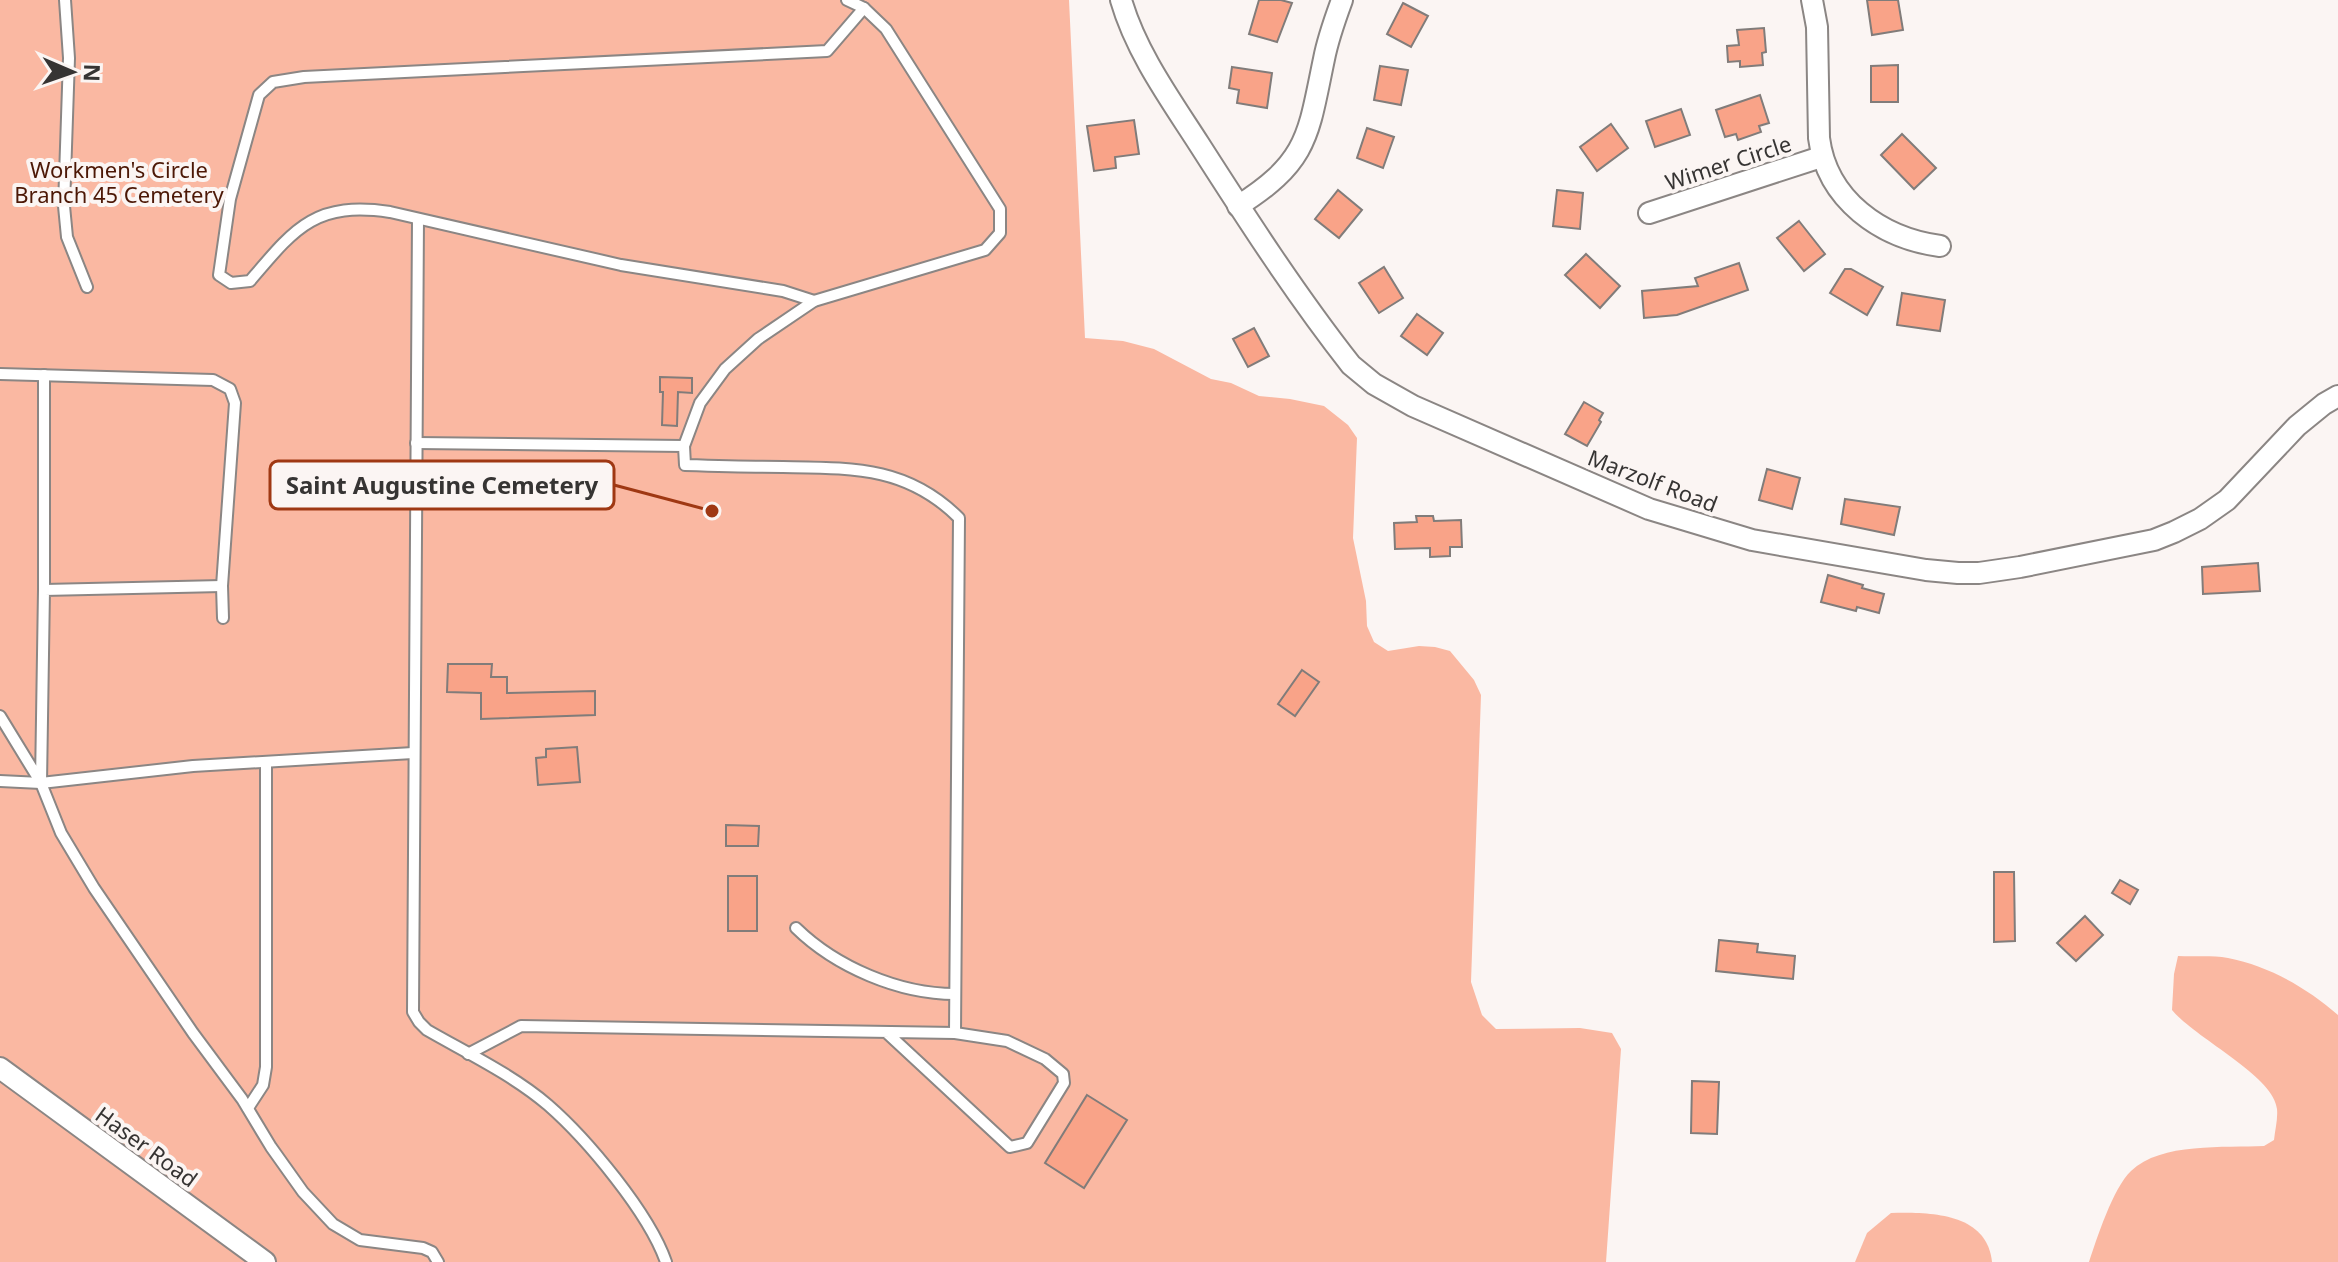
<svg xmlns="http://www.w3.org/2000/svg" width="2338" height="1262" viewBox="0 0 2338 1262" font-family="'Noto Sans',sans-serif">
	<rect width="100%" height="100%" fill="#fbf5f3"/>
	<g fill="#fab8a2">
		<polygon points="0,0 1069,0 1085,338 1123,341 1154,349 1211,379 1231,383 1259,396 1290,399 1324,406 1348,425 1357,438 1353,538 1366,601 1367,626 1374,642 1388,651 1419,646 1435,647 1450,651 1474,680 1481,695 1471,982 1482,1015 1496,1029 1580,1028 1612,1033 1621,1049 1606,1262 0,1262"/>
		<path d="M2178,956C2194,957 2212,955 2228,958C2269,966 2307,988 2338,1015V1262H2089C2097,1238 2113,1188 2131,1171C2161,1142 2225,1148 2264,1146L2274,1140C2275,1130 2278,1119 2277,1109C2274,1076 2195,1038 2172,1010L2174,974Z"/>
		<path d="M1891,1213C1931,1212 1987,1213 1992,1262H1855L1867,1233Z"/>
	</g>
	<g fill="#f9a388" stroke="#817c7a" stroke-width="2">
		<polygon points="1259,0 1281,0 1292,3 1277,42 1249,34"/>
		<polygon points="1867,0 1898,0 1903,30 1872,35"/>
		<polygon points="1403,3 1428,16 1411,47 1387,34"/>
		<polygon points="1764,28 1766,52 1762,53 1763,65 1740,67 1740,61 1728,62 1727,46 1739,45 1737,30"/>
		<polygon points="1898,65 1898,102 1871,102 1871,66"/>
		<polygon points="1380,66 1408,70 1401,105 1374,100"/>
		<polygon points="1232,67 1272,73 1267,108 1237,103 1239,90 1229,88"/>
		<polygon points="1760,95 1769,123 1759,126 1761,132 1738,140 1736,134 1725,137 1716,110"/>
		<polygon points="1681,109 1690,135 1655,147 1646,121"/>
		<polygon points="1134,120 1139,154 1115,157 1116,168 1094,171 1087,126"/>
		<polygon points="1611,124 1628,148 1597,171 1580,147"/>
		<polygon points="1367,128 1394,137 1383,168 1357,158"/>
		<polygon points="1902,134 1936,168 1914,189 1881,155"/>
		<polygon points="1338,190 1362,210 1339,238 1315,219"/>
		<polygon points="1557,190 1583,193 1580,229 1553,226"/>
		<polygon points="1799,221 1825,254 1804,271 1777,238"/>
		<polygon points="1586,254 1620,286 1600,308 1565,275"/>
		<polygon points="1739,263 1748,290 1677,315 1644,318 1642,291 1698,286 1695,278"/>
		<polygon points="1384,267 1403,298 1379,313 1359,283"/>
		<polygon points="1845,269 1851,269 1883,287 1867,315 1830,293"/>
		<polygon points="1902,293 1945,300 1940,331 1897,325"/>
		<polygon points="1417,314 1443,333 1427,355 1401,336"/>
		<polygon points="1254,328 1269,356 1248,367 1233,339"/>
		<polygon points="660,377 692,378 692,393 678,392 677,426 662,425 663,392 660,392"/>
		<polygon points="1584,402 1603,413 1599,420 1601,422 1587,446 1565,434"/>
		<polygon points="1767,469 1800,478 1792,509 1759,500"/>
		<polygon points="1845,499 1900,507 1894,535 1841,524"/>
		<polygon points="1416,516 1433,516 1434,521 1461,520 1462,547 1450,547 1450,556 1430,557 1430,548 1395,549 1394,523 1417,522"/>
		<polygon points="2258,563 2260,591 2203,594 2202,567"/>
		<polygon points="1828,575 1863,585 1862,588 1884,594 1879,613 1857,607 1856,611 1821,602"/>
		<polygon points="448,664 492,664 491,677 507,677 507,693 595,691 595,715 481,719 481,693 447,692"/>
		<polygon points="1302,670 1319,682 1295,716 1278,704"/>
		<polygon points="577,747 580,782 538,785 536,758 546,757 546,749"/>
		<polygon points="726,825 759,826 758,846 726,846"/>
		<polygon points="1994,872 2014,872 2015,941 1994,942"/>
		<rect x="728" y="876" width="29" height="55"/>
		<polygon points="2120,880 2138,890 2130,904 2112,893"/>
		<polygon points="2085,916 2103,935 2076,961 2057,943"/>
		<polygon points="1719,940 1758,944 1757,952 1795,956 1793,979 1716,971"/>
		<polygon points="1692,1081 1719,1082 1717,1134 1691,1133"/>
		<polygon points="1087,1095 1127,1120 1084,1188 1045,1163"/>
	</g>
	<g fill="none" stroke-linecap="round" stroke-linejoin="round">
		<g stroke="#8b8684" stroke-width="14">
			<g id="service">
				<polyline points="65,0 69,58 64,206 67,237 87,287"/>
				<path d="M418,219L413,1012L419,1022L427,1030C467,1053 513,1075 548,1105C587,1139 649,1213 666,1262"/>
				<path d="M814,301L783,291L621,265L390,212C315,201 295,228 250,281L231,283L219,275L230,199L259,95L273,82L304,77L827,51L864,8"/>
				<polyline points="0,374 213,380 230,389 235,403 222,586 223,618"/>
				<path d="M416,443L684,446L685,465C717,466 750,467 783,467C852,468 907,466 959,518L955,1033"/>
				<polyline points="684,446 700,403 725,369 758,339 814,301 985,250 1000,233 1000,209 886,29 864,8 847,0"/>
				<polyline points="44,590 44,375"/>
				<polyline points="0,716 41,783 44,590 222,586"/>
				<polyline points="0,781 41,783 193,766 413,753"/>
				<polyline points="41,783 61,833 94,888 193,1033 242,1099 271,1147 303,1192 333,1224 360,1240 423,1248 432,1252 438,1262"/>
				<path d="M796,928C836,967 899,994 955,994"/>
				<polyline points="468,1054 521,1026 955,1033 1007,1041 1045,1059 1063,1074 1064,1083 1027,1143 1010,1147 886,1032"/>
				<polyline points="248,1108 263,1085 266,1067 266,762"/>
			</g>
		</g>
		<g stroke="#8b8684" stroke-width="24">
			<g id="minor">
				<path d="M1121,0C1136,52 1170,99 1199,144C1247,219 1296,295 1351,365L1374,384L1413,406L1649,509L1752,540L1926,570L1958,573H1979L2020,567L2154,540L2174,532L2200,519L2227,500L2297,426L2324,404L2338,396"/>
				<path d="M1812,0L1817,27L1819,138C1827,200 1881,238 1940,246"/>
				<path d="M1238,206C1309,161 1308,135 1324,59C1328,38 1335,19 1342,0"/>
				<polyline points="1649,213 1821,157"/>
				<polyline points="0,1068 265,1262"/>
			</g>
		</g>
		<use href="#service" stroke="#fff" stroke-width="10"/>
		<use href="#minor" stroke="#fff" stroke-width="20"/>
	</g>
	<g text-anchor="middle" dominant-baseline="central" stroke-width="8" stroke-linejoin="round" paint-order="stroke">
		<g font-size="22" fill="#363433" stroke="#fbf5f3">
			<text transform="translate(1728 162) rotate(-18)">Wimer Circle</text>
			<text transform="translate(1653 480) rotate(21)">Marzolf Road</text>
			<text transform="translate(147 1146) rotate(36)">Haser Road</text>
		</g>
		<g font-size="22" fill="#4c1806" stroke="#fbf5f3">
			<text x="119" y="169">Workmen's Circle<tspan x="119" dy="25">Branch 45 Cemetery</tspan></text>
		</g>
	</g>
	<path fill="none" stroke="#9f3813" stroke-width="3" d="M712 511L614 485"/>
	<circle fill="#9f3813" stroke="#fbf5f3" stroke-width="3" cx="712" cy="511" r="8"/>
	<rect fill="#fbf5f3" stroke="#9f3813" stroke-width="3" x="270" y="461" width="344" height="48" rx="8"/>
	<g font-size="24" text-anchor="middle" font-weight="bold" fill="#363433">
		<text x="442" y="494">Saint Augustine Cemetery</text>
	</g>
	<g transform="translate(72 72) rotate(92)" stroke="#fbf5f3" stroke-width="6" paint-order="stroke">
	<path d="M0-6L14 30L0 20L-14 30Z" fill="#363433"/>
	<text y="-12" font-size="22" font-weight="bold" text-anchor="middle" fill="#363433">N</text>
	</g>
</svg>
